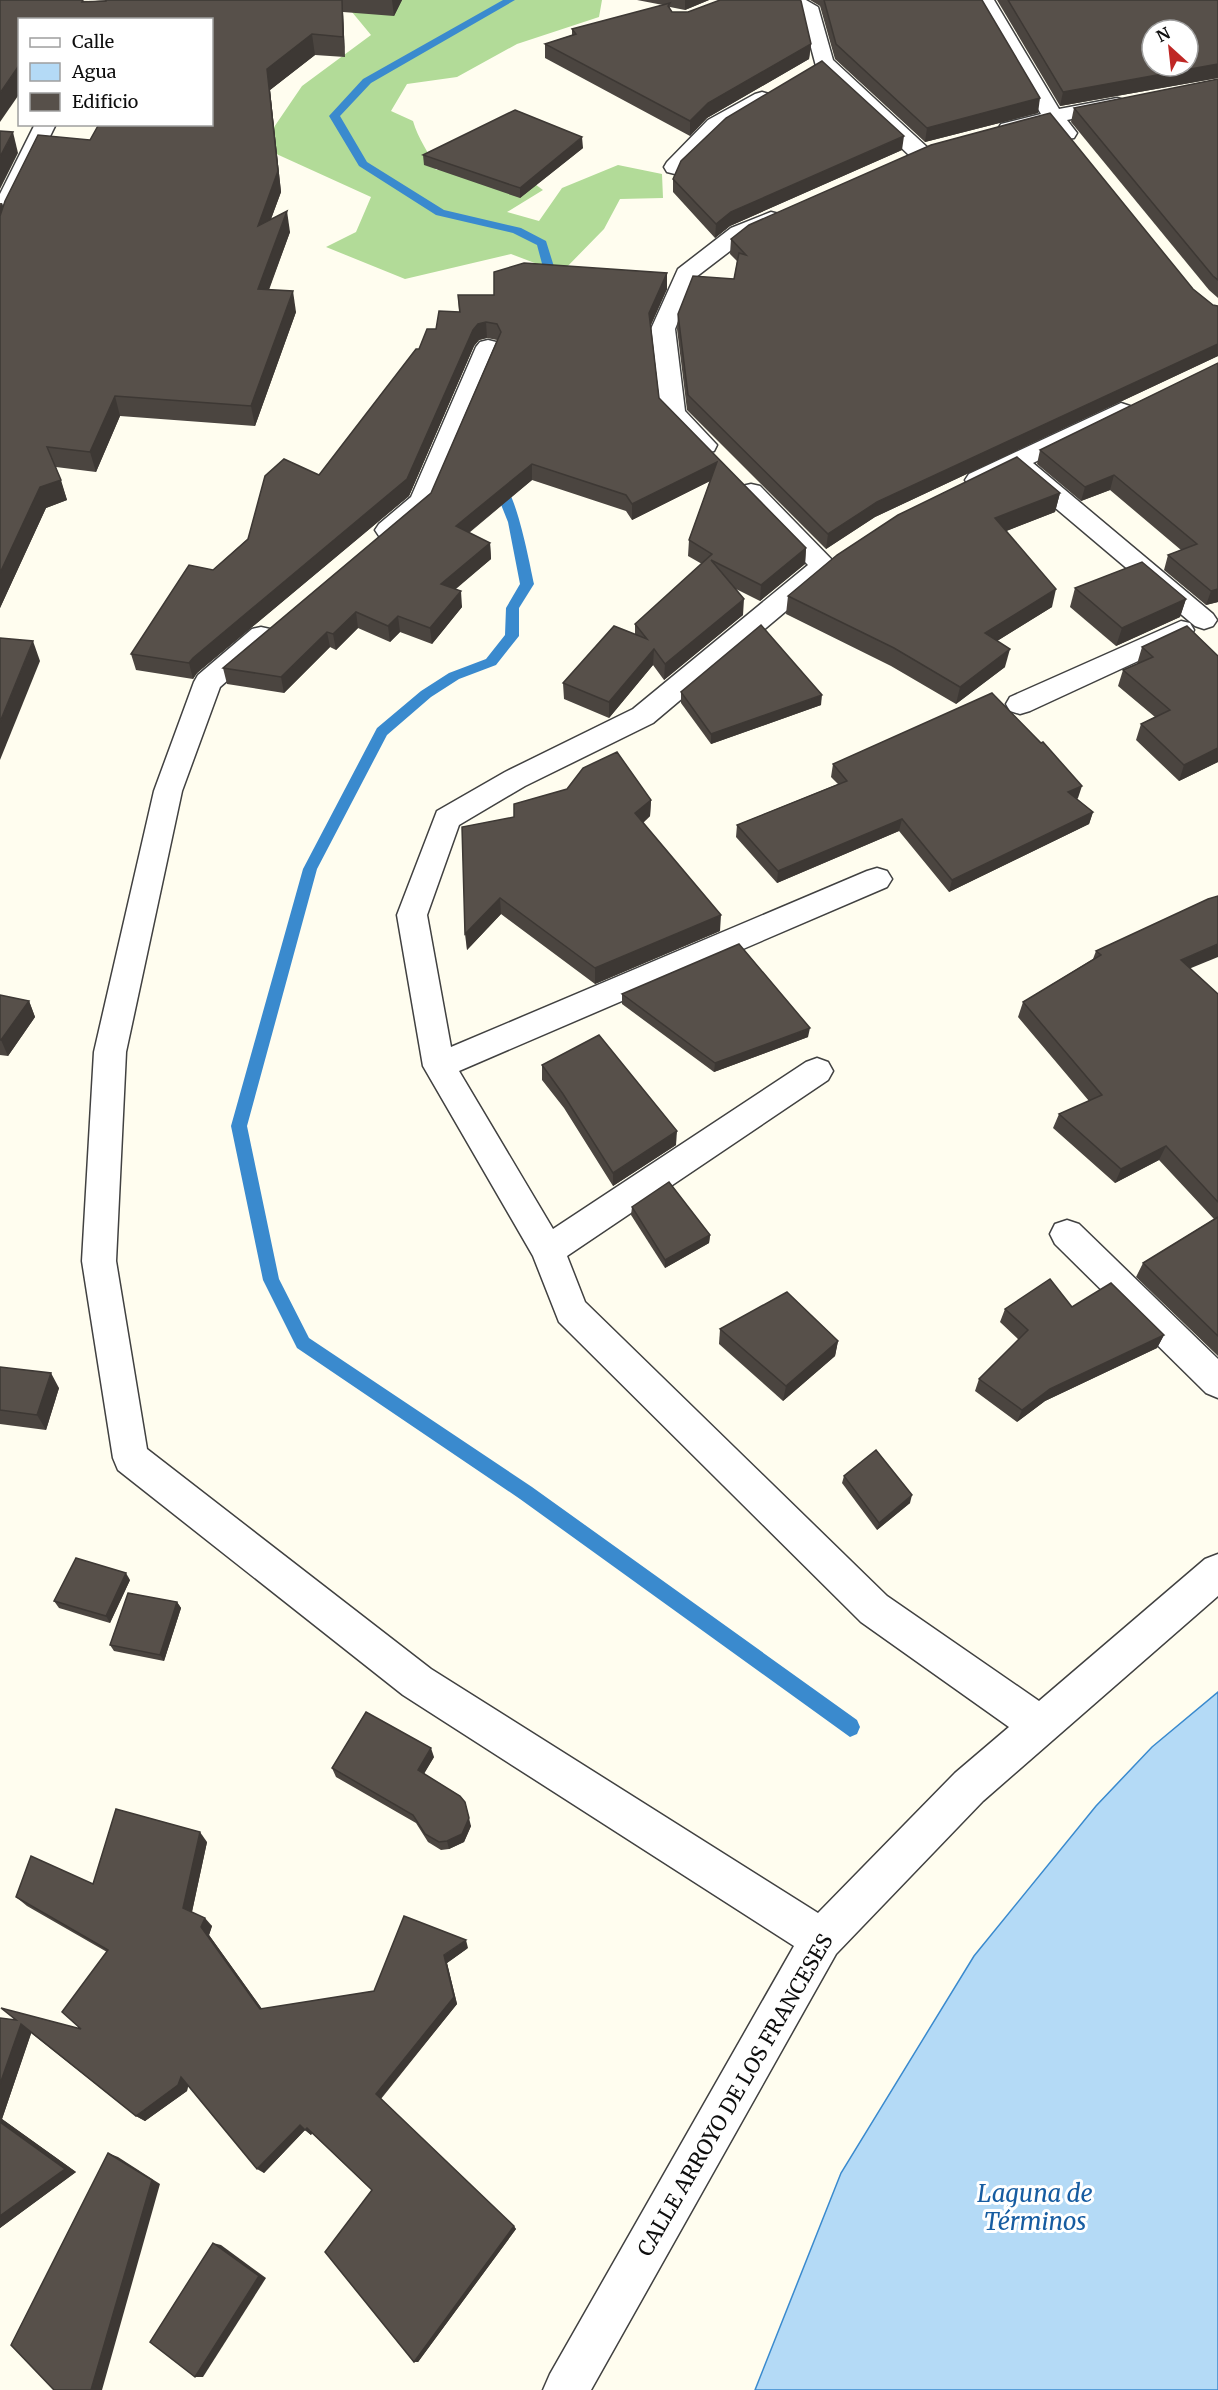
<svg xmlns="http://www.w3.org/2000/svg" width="1218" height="2390" viewBox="0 0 1218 2390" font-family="Merriweather,serif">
	<rect width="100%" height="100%" fill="#fffdef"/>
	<path fill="#b2db98" d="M342,0H602L599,17L517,44L457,77L407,84L391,111L413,121C418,139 429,152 436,170L480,165L520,173L543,190L507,212L539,221L562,188L618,165L662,174L663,198L620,199L604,229L561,273L511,254L405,279L326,247L356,232L371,197L272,152L270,133L302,86L371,35Z"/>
	<polygon fill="#b4daf6" stroke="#3a8ace" stroke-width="1.5" points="1218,1692 1218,2390 755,2390 841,2173 974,1956 1096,1806 1152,1747"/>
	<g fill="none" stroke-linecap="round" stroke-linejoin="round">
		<g fill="#3a8ace" fill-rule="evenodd">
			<polygon points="503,0 515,0 371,83 340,116 367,162 444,210 521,228 546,241 560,286 554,289 548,286 537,245 513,233 436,215 359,166 329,116 363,79"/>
			<path d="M498,478C515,483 530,566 534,584L519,608V636L496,665L459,679L431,697L387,735L317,869L247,1126L279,1279L309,1338L532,1487L857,1720L860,1727L857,1734L850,1737L520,1499L297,1348L263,1280L231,1126L303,869L377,728L421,691L449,673L486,659L505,635L506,608L520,584L508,522L492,482Z"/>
		</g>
		<g stroke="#414141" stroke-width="3">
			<g id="minor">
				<polygon points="782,0 806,0 818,7 833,60 928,148 931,153 928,158 920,159 912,158 816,66 802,14"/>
				<path d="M974,0H994L1059,109L1117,98L1124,100L1127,104L1124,108L1067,120L1077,133L1074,138C1060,141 1056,135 1048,125L1009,135L1001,134L998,129L1001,124L1041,114Z"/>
				<polygon points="762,92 769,94 772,98 769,102 724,130 683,172 675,174 667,172 664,167 667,162 708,120 755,94"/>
				<polygon points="35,124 56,124 11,216 8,221 0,223 0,194"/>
				<polygon points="771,212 779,214 782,219 779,224 747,238 696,277 675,329 685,411 717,445 714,451 705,453 696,451 661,413 651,329 678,269 731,228"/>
				<polygon points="488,340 496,342 500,347 431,507 397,536 388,538 379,536 375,530 379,524 411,497 476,347 480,342"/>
				<polygon points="1121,403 1130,406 1133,411 1130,416 1033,463 1213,614 1217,620 1213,626 1204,629 1195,626 1014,473 987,486 978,488 969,486 965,480 969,474"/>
				<polygon points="751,484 760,486 837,565 830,574 653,723 525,786 459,825 427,915 451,1047 867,871 877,868 887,871 892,879 887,887 459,1071 553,1229 806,1062 817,1058 828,1062 833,1071 828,1080 567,1256 585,1302 887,1596 1039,1701 1205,1559 1218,1554 1218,1596 983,1801 836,1954 591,2390 543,2390 550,2374 794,1946 403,1695 118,1470 113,1458 82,1261 94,1052 154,791 194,682 198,675 252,629 261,627 270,629 274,636 270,643 220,687 182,791 126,1052 116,1261 147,1449 431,1669 818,1913 955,1773 1009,1727 861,1622 559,1322 533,1256 423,1066 397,915 437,811 505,772 633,709 808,565 742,498 738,492 742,486"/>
				<polygon points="1181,621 1190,623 1194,630 1190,637 1030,711 1020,714 1010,711 1006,704 1010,697"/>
				<polygon points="1067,1220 1079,1224 1218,1359 1218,1398 1206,1393 1055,1244 1050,1234 1055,1224"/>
			</g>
		</g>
		<use href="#minor" fill="#fff" fill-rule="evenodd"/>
	</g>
	<g fill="#4b4540">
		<polygon points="0,0 95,1 106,0 402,0 394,16 343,12 345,57 315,55 270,90 281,192 271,219 290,232 269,290 296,312 255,426 120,416 96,472 56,467 67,500 46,508 0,608 0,203 2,203 3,206 90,140 212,20"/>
		<polygon points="637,0 709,0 685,10 670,7 670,9 672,12 811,44 809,59 707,118 690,136 545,58 545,44 572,35 572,29 663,5"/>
		<polygon points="810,0 982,0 1038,113 925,142 835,59 820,6"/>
		<polygon points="997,0 1218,0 1218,78 1060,106"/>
		<polygon points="1218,79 1218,298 1209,290 1071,122 1074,108"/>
		<polygon points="583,148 520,198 424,165 423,155"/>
		<polygon points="902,150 730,226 715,238 673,192 673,179"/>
		<polygon points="731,239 1193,289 1213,305 1218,306 1218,356 875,517 826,549 687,410 677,329 678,314 734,279 737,261 730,254"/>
		<polygon points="667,273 667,289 651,325 659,398 806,548 805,564 760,601 736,589 743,615 664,680 653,665 609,718 564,699 563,683 635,635 635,624 702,564 688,556 689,540 710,481 632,520 626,511 532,480 469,533 490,543 491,559 455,589 462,607 432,644 400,632 390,642 358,628 336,650 330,647 284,693 227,684 223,668 431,493 497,340 487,338 479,340 474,346 409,496 197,673 193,679 136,670 131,654 213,570 319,475 436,329 459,312 458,295 494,295"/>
		<polygon points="1218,363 1218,602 1206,605 1164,570 1168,555 1181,550 1110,490 1081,501 1037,464 1040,450"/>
		<polygon points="1060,493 1055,512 1006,531 1052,607 997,641 1005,667 956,704 891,666 786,614 788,596"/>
		<polygon points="1075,588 1186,599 1180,617 1116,646 1070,607"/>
		<polygon points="1142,647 1218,656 1218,762 1179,781 1136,740 1141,724 1155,717 1118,686 1123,670 1137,664"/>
		<polygon points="681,692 821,705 711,744 681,703"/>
		<polygon points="833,764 1078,798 1077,799 1093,812 1089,824 949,892 899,831 777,883 736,837 737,825 838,784 831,777"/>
		<polygon points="651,800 650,816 643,823 720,931 595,984 501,914 467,950 462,827"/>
		<polygon points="1096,951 1190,969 1218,994 1218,1356 1136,1277 1143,1263 1214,1219 1159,1160 1115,1183 1053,1128 1059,1114 1089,1101 1018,1017 1023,1002 1093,959"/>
		<polygon points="622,994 808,1037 714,1072 622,1004"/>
		<polygon points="0,995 29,1001 35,1017 8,1056 0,1055"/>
		<polygon points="542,1065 676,1145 613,1186 564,1108 542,1080"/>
		<polygon points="632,1207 710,1235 709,1243 665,1268 631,1215"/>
		<polygon points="1072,1307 1164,1335 1157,1348 1045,1401 1017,1422 975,1391 979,1379 1019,1340 1000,1322 1005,1309"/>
		<polygon points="720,1329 838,1341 835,1356 783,1401 719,1344"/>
		<polygon points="0,1367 59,1388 46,1430 0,1424"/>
		<polygon points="844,1476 910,1503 877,1530 842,1483"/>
		<polygon points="130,1580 110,1623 59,1608 54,1601"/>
		<polygon points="177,1602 181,1608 164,1661 114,1651 110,1645"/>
		<polygon points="434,1757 424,1773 471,1826 464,1842 449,1849 441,1850 428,1842 416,1823 336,1777 332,1768"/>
		<polygon points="207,1842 192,1912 212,1926 209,1935 262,2009 374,1991 468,1948 447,1963 457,2004 381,2099 516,2229 418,2362 372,2190 312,2133 311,2135 305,2130 264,2173 188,2085 187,2091 145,2121 136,2116 31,2033 2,2119 76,2172 0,2228 0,2018 81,2029 107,1952 27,1906 16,1897 93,1884"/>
	</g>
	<g fill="#3d3834">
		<polygon points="342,0 343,12 345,57 343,37"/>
		<polygon points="392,0 402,0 394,16"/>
		<polygon points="685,0 709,0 685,10"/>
		<polygon points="312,34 315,55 270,90 281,192 261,246 258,226 267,69"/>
		<polygon points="811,44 809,59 707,118 690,136 690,121 708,103"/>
		<polygon points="20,64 20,93 0,122 0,93"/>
		<polygon points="1218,64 1218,78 1060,106 1063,92"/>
		<polygon points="1040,98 1038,113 925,142 927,128"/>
		<polygon points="13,132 18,153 0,189 0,157"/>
		<polygon points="904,136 902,150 730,226 715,238 716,224 731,212"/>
		<polygon points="582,137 583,148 520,198 520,188"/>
		<polygon points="2,203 8,223 0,236 0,206"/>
		<polygon points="287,211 290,232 261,310 258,289"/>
		<polygon points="667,273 667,289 649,329 649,313"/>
		<polygon points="293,291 296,312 255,426 251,406"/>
		<polygon points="486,322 487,338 479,340 474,346 409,496 197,673 193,679 189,663 193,658 473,330 478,324"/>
		<polygon points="1218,344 1218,356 875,517 826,549 828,534 877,502"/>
		<polygon points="115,396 120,416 96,472 90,452"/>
		<polygon points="717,462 716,478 632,520 632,504"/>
		<polygon points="532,464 532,480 457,542 456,526"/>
		<polygon points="1114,475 1110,490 1081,501 1085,487"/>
		<polygon points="61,480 67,500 46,508 0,608 0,573 40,487"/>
		<polygon points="1060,493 1055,512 991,537 995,518"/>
		<polygon points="490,543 491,559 443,600 441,584"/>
		<polygon points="806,548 805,564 760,601 761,585"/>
		<polygon points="1056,589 1052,607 981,651 985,633"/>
		<polygon points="1218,589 1218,602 1206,605 1211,591"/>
		<polygon points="461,591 462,607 432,644 430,628"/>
		<polygon points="744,599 743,615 664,680 665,664"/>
		<polygon points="1186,599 1180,617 1116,646 1122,628"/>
		<polygon points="356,612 358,628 336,650 333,634"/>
		<polygon points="398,616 400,632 390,642 388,626"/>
		<polygon points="327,632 330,647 284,693 281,677"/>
		<polygon points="33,641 40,661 0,760 0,722"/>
		<polygon points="654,649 653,665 609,718 609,702"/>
		<polygon points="1010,649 1005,667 956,704 960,687"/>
		<polygon points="822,695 821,705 711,744 711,734"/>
		<polygon points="1218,748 1218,762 1179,781 1184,765"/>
		<polygon points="1082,786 1078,798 1065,804 1068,792"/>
		<polygon points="651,800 650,816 635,830 635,813"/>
		<polygon points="1093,812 1089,824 949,892 952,880"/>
		<polygon points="902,819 899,831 777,883 778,871"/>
		<polygon points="500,898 501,914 467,950 465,934"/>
		<polygon points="721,915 720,931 595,984 595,968"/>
		<polygon points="1218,944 1218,957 1174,975 1181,960"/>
		<polygon points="29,1001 35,1017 8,1056 1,1040"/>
		<polygon points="810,1028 808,1037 714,1072 715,1063"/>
		<polygon points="677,1131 676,1145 613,1186 613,1173"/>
		<polygon points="1166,1146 1159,1160 1115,1183 1121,1169"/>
		<polygon points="710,1235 709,1243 665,1268 665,1260"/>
		<polygon points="1164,1335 1157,1348 1045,1401 1017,1422 1022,1410 1050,1389"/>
		<polygon points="838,1341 835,1356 783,1401 786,1386"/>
		<polygon points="51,1373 59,1388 46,1430 37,1415"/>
		<polygon points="912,1495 910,1503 877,1530 879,1523"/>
		<polygon points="126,1573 130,1580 110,1623 106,1616"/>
		<polygon points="177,1602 181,1608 164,1661 160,1655"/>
		<polygon points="431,1748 434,1757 421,1779 418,1770"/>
		<polygon points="465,1802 471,1826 464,1842 449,1849 447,1841"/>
		<polygon points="200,1832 207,1842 191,1916 183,1908"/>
		<polygon points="205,1918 212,1926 209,1935 267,2016 260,2009 201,1927"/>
		<polygon points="466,1940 468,1948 447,1963 457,2004 380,2099 376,2094 444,1955"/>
		<polygon points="21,2024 32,2031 2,2119 76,2172 0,2228 0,2084"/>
		<polygon points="181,2077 189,2082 187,2091 145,2121 136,2116"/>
		<polygon points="300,2125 307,2128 313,2132 311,2135 305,2130 264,2173 257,2169"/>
		<polygon points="108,2153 118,2157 160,2184 102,2390 91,2390"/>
		<polygon points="514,2226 516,2229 418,2362 414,2362"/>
		<polygon points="213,2243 221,2245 266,2278 203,2377 195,2377"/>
	</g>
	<g fill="#57504a" stroke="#3d3834" stroke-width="1.5" fill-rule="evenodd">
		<polygon points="0,0 83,0 82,2 106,1 106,0 342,0 343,37 312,34 267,69 278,171 258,226 287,211 258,289 293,291 251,406 115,396 90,452 47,447 61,480 40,487 0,573 0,216 5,201 38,135 90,140 99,124 212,124 212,20 20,20 20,64 0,93"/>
		<polygon points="720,0 800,0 801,1 811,44 708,103 690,121 545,44 576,34 572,29 670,3 668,6 672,12 688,12"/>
		<polygon points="824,0 982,0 1040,98 927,128 836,44"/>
		<path d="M1008,0H1218V64L1063,92ZM1152,30H1188V66H1152Z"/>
		<polygon points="822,61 904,136 731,212 716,224 673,179 681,161 726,118"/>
		<polygon points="1218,79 1218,280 1213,276 1074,108"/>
		<polygon points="515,110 582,137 520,188 423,155"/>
		<polygon points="1050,113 1193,289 1213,305 1218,306 1218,344 877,502 828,534 688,395 678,314 693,276 734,279 739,253 746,255 731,239 749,225 931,145"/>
		<polygon points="0,131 13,132 0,157"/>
		<polygon points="524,263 667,273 649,313 659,398 806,548 761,585 711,560 744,599 665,664 654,649 609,702 563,683 614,626 647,639 635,624 712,554 689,540 717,462 632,504 626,495 532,464 456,526 490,543 441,584 461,591 430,628 398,616 388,626 356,612 333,634 327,632 281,677 223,668 431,493 501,332 497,324 486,322 478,324 473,330 407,479 193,658 189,663 131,654 189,565 213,570 248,539 265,476 284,459 319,475 416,349 419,349 427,329 436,329 439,311 460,312 458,295 494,295 494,272"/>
		<polygon points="1218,363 1218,589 1211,591 1168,555 1197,544 1114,475 1085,487 1040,450"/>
		<polygon points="1017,457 1060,493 995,518 1056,589 985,633 1010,649 960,687 894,648 788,596 837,555 898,515"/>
		<polygon points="1142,562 1186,599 1122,628 1075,588"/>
		<polygon points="761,625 822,695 711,734 681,692"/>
		<polygon points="1187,626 1218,656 1218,748 1184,765 1141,724 1170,710 1123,670 1153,657 1142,647"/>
		<polygon points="0,638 33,641 0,722"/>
		<polygon points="992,693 1041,743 1043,742 1082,786 1068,792 1093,812 952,880 902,819 778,871 737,825 847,781 833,764"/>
		<polygon points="617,752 651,800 635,813 721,915 595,968 500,898 465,934 462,827 514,817 514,804 567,789 583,768"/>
		<polygon points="1218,896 1218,944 1181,960 1218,994 1218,1202 1166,1146 1121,1169 1059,1114 1102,1095 1023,1002 1101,955 1096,951 1208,899"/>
		<polygon points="739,944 810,1028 715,1063 622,994"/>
		<polygon points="0,995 29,1001 1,1040 0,1040"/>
		<polygon points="599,1035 677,1131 613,1173 563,1094 542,1065"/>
		<polygon points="669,1182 710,1235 665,1260 632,1207"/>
		<polygon points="1218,1217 1218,1336 1143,1263"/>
		<polygon points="1050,1279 1072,1307 1111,1283 1164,1335 1050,1389 1022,1410 979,1379 1028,1330 1005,1309"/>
		<polygon points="787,1292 838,1341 786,1386 720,1329"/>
		<polygon points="0,1367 51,1373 37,1415 0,1410"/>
		<polygon points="876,1450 912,1495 879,1523 844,1476"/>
		<polygon points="76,1558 126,1573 106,1616 54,1601"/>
		<polygon points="128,1593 177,1602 160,1655 110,1645"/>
		<polygon points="366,1712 431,1748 418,1770 460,1796 465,1802 469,1818 462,1834 447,1841 439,1842 425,1834 413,1815 332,1768"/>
		<polygon points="116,1809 200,1832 183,1908 205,1918 201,1927 260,2009 374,1991 404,1916 466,1940 444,1955 454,1997 376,2094 514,2226 414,2362 325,2252 372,2190 307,2128 305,2130 300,2125 257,2169 181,2077 178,2085 136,2116 21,2024 0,2084 0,2018 16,2020 1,2008 81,2029 62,2012 108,1950 16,1897 31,1856 93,1884"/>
		<polygon points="0,2122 65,2169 0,2216"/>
		<polygon points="108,2153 152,2180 91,2390 54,2390 11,2345"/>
		<polygon points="213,2243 259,2276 195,2377 150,2342"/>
	</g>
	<g text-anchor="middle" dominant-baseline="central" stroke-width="6" stroke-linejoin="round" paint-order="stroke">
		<g font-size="21" fill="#0e0e0e" stroke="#fff">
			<text transform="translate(735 2095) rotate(-60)">CALLE ARROYO DE LOS FRANCESES</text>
		</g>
		<g font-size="24" font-style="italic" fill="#165ca1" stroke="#fff">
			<text x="1035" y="2193">Laguna de<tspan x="1035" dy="28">Términos</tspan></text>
		</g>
	</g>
	<rect x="18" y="18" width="195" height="108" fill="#ffffff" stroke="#9f9f9f" stroke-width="1.5"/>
	<rect x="30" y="38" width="30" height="9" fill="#ffffff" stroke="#9f9f9f" stroke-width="1.5"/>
	<text x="72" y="48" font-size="18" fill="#0e0e0e">Calle</text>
	<rect x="30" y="63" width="30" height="18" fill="#b4daf6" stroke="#9f9f9f" stroke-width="1.5"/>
	<text x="72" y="78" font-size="18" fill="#0e0e0e">Agua</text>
	<rect x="30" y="93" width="30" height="18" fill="#57504a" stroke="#9f9f9f" stroke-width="1.5"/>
	<text x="72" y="108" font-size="18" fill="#0e0e0e">Edificio</text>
	<g transform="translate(1170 48) rotate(333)"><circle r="28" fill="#ffffff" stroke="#9f9f9f" stroke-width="1.5"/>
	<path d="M0-4.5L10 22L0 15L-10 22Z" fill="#bf2725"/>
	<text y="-9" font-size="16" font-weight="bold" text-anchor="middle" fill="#0e0e0e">N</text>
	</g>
</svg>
